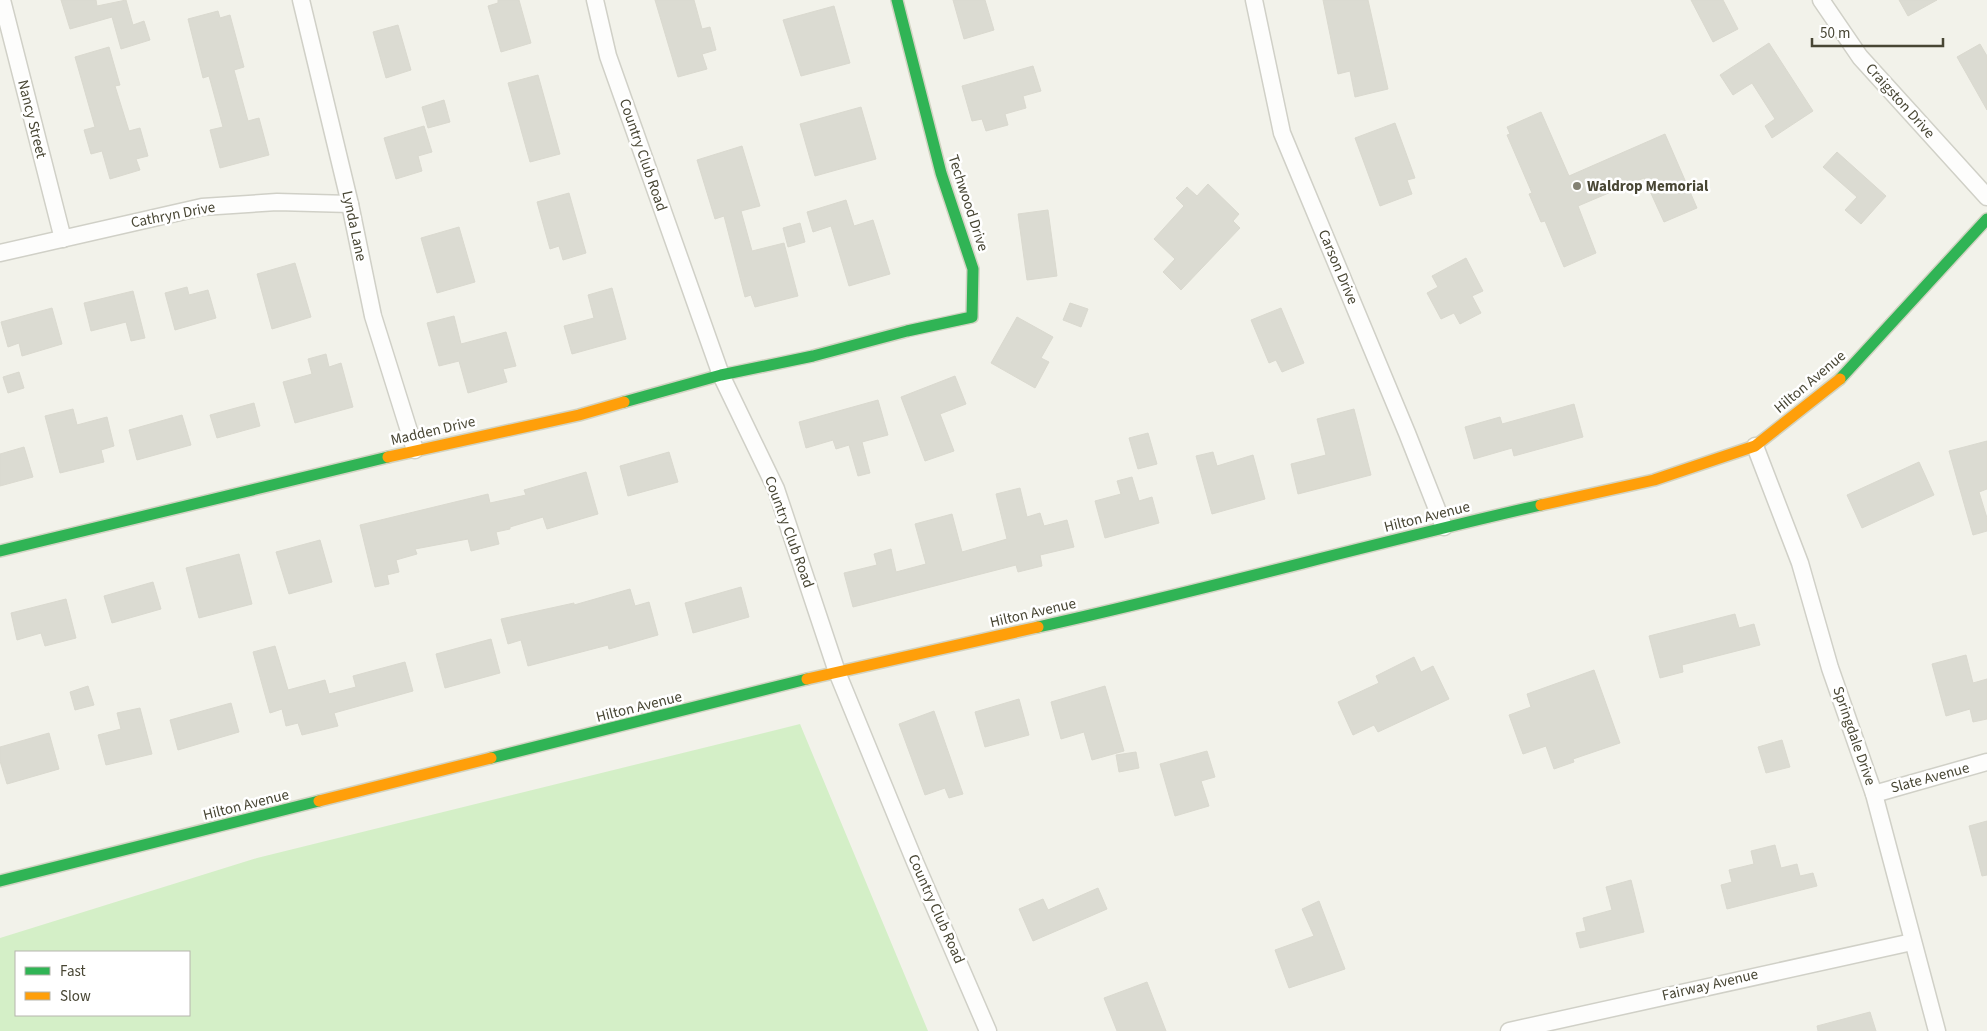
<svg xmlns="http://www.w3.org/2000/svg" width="1987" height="1031" viewBox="0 0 1987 1031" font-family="'Source Sans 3',sans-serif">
	<rect width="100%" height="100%" fill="#f2f2ea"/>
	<path fill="#d4efc7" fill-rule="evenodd" d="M800,724L928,1031H0V938L257,858ZM16,952H189V1015H16Z"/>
	<g fill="#dbdbd2" stroke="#dad9cf">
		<polygon points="61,0 96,0 97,6 126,0 133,25 144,21 150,40 121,49 112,17 70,29"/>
		<polygon points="498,0 519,0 531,43 501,52 488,6 498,3"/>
		<polygon points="655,0 694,0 702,29 710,27 716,50 702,54 707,69 678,77"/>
		<polygon points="953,0 985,0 994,30 964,39"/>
		<polygon points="1323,0 1368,0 1388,89 1355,97 1350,71 1338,74"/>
		<polygon points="1691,0 1723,0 1738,29 1713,42"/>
		<polygon points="1899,0 1937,0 1908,16"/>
		<polygon points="834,6 850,63 801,76 783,20"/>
		<polygon points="218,11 220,18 230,15 244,67 234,70 248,121 259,118 269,155 220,168 210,130 223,127 209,76 203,78 188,19"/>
		<polygon points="398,25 411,70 386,78 373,32"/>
		<polygon points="1769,43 1813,111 1772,138 1765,126 1775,119 1752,83 1733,95 1720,75"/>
		<polygon points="1980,44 1987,56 1987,110 1957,57"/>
		<polygon points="109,47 120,85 115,86 129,131 140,128 148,156 136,159 140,170 110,179 102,151 91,154 84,130 95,127 75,57"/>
		<polygon points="1033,66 1041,91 1023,96 1026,108 1005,114 1008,125 986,131 982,119 972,121 962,86"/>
		<polygon points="538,75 560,154 530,162 508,83"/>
		<polygon points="444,100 450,122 428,128 422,107"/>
		<polygon points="861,107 876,159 815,176 800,124"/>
		<polygon points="1541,112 1569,176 1665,134 1697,208 1664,222 1644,178 1578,206 1596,253 1564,267 1545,221 1541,222 1529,194 1532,193 1507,135 1510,134 1507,127"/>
		<polygon points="1395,123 1415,178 1407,180 1412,194 1380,206 1355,138"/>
		<polygon points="424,126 432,152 418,156 422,171 396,179 384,138"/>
		<polygon points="742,146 760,206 741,211 752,251 784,243 798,296 755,307 751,295 745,297 724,216 715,219 697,160"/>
		<polygon points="1837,152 1886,196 1861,224 1845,210 1857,197 1823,167"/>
		<polygon points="1208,184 1239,214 1233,221 1240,228 1181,290 1163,272 1175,259 1154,239 1184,206 1176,198 1187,187 1197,196"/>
		<polygon points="569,193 586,253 563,260 559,246 550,249 537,202"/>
		<polygon points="846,200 854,226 873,220 890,274 849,286 831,226 813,232 807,212"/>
		<polygon points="1048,210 1057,276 1027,280 1018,214"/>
		<polygon points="800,223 805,242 788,247 783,228"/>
		<polygon points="459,227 475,282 437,293 421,238"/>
		<polygon points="1466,258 1483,291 1472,296 1481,313 1460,324 1454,313 1441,319 1427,293 1438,287 1432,276"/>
		<polygon points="295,263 311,317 272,329 257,274"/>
		<polygon points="187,287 189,295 208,290 216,318 175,330 165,293"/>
		<polygon points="612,288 626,339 572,354 564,326 594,318 588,295"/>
		<polygon points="133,291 145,338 131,341 126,322 91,331 84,303"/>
		<polygon points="1070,303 1088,309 1081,327 1063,320"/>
		<polygon points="52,308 62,344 22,356 19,343 8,347 1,322"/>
		<polygon points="1281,308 1304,363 1282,372 1276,360 1269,363 1251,320"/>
		<polygon points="454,316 461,344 506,332 516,366 503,369 507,382 468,393 459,361 439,366 427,323"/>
		<polygon points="1017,317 1053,337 1041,358 1049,362 1035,388 991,363"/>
		<polygon points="326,354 329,367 341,363 353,407 295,423 283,382 312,374 308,359"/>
		<polygon points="19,372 24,388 8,393 3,377"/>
		<polygon points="955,376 966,404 940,414 954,451 925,461 901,397"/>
		<polygon points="878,400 888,435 862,442 870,473 858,476 849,445 836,449 833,440 806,448 799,422"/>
		<polygon points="254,403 260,426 217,438 210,415"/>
		<polygon points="1574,404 1583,437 1514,456 1512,448 1474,459 1465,427 1500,417 1502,424"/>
		<polygon points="73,409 77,425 107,417 114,446 101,450 104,462 60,473 45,416"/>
		<polygon points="1354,409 1371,475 1298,494 1291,464 1326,455 1317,419"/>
		<polygon points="182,415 191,445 137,460 129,430"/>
		<polygon points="1148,433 1157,464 1138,469 1129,438"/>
		<polygon points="1987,441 1987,489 1979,492 1987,518 1987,531 1973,535 1949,451"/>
		<polygon points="24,447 33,477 0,486 0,454"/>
		<polygon points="669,452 678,482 628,496 620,466"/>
		<polygon points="1213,452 1217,466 1253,455 1265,499 1212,514 1196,456"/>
		<polygon points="1919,462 1934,495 1862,528 1847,495"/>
		<polygon points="586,472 598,514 547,529 543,517 510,527 510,529 496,532 499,544 471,551 468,539 415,549 417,554 396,560 399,572 387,575 389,584 375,587 360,525 488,494 490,503 526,495 524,490"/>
		<polygon points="1132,477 1139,501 1152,497 1159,523 1105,538 1095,501 1121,494 1117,481"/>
		<polygon points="1020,488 1027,517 1040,513 1044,526 1067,520 1074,547 1040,555 1042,566 1018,572 1016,565 853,607 844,573 877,565 874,554 891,549 896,572 926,564 915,524 952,514 962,552 1007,539 996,494"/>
		<polygon points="320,540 332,582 289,594 276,552"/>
		<polygon points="239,554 252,604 199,618 186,568"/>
		<polygon points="153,582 161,609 112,623 104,596"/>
		<polygon points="741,587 749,617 693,633 685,603"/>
		<polygon points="630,589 635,606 649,602 658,635 609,649 608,645 528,666 521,640 508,644 501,619 574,603 574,605"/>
		<polygon points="66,599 76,638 45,646 41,633 17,640 11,613"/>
		<polygon points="1735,614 1739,628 1754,624 1760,645 1682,665 1683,672 1660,678 1649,636"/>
		<polygon points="491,639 500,673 445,688 436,654"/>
		<polygon points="275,646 288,690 325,680 329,694 356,687 353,676 405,662 413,691 334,713 338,726 302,735 298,723 286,726 282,709 270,713 253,652"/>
		<polygon points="1966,655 1973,683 1987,679 1987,719 1973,722 1970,709 1946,716 1932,664"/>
		<polygon points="1414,657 1421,672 1433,666 1449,699 1378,732 1374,725 1353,735 1338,702 1379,683 1376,676"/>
		<polygon points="1594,670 1620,743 1573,759 1574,762 1554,769 1546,746 1523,754 1509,715 1531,707 1527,694"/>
		<polygon points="88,686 94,705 75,710 70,692"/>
		<polygon points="1105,686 1124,751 1092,760 1084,732 1061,739 1051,702"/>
		<polygon points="1019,699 1029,735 985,747 975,712"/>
		<polygon points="231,703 239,732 178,750 170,720"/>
		<polygon points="140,708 152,754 106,765 98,735 121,729 117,713"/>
		<polygon points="934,711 963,794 949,798 945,788 925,795 899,724"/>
		<polygon points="49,733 59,769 7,784 0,761 0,747"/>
		<polygon points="1782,740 1790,767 1766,773 1758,747"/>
		<polygon points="1207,751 1215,777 1201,781 1209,806 1175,816 1160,764"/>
		<polygon points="1136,752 1139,768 1119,772 1116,755"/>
		<polygon points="1987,821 1987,875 1982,876 1969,826"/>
		<polygon points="1775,845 1781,868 1797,864 1800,876 1813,873 1817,886 1727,909 1721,885 1732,882 1729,870 1754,864 1751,851"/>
		<polygon points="1631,880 1644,932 1580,948 1576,933 1586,931 1583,918 1612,910 1606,887"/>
		<polygon points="1098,888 1107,909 1033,941 1019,909 1043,899 1048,910"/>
		<polygon points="1319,901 1345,969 1289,988 1275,950 1314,936 1302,909"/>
		<polygon points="1147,982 1166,1031 1117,1031 1104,998"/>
		<polygon points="1870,1012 1876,1031 1818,1031 1817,1026"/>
	</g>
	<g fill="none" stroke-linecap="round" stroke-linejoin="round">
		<g stroke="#d0d0c7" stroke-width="19">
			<g id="street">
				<polyline points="2,0 63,239"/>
				<polyline points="301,0 350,204 373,316 415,450"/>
				<polyline points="595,0 608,56 721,375 776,489 837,672 915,862 988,1031"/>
				<polyline points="1254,0 1282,133 1407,433 1444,527"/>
				<polyline points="1821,0 1860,57 1987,197"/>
				<polyline points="0,253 202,207 277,202 350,204"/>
				<polyline points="1755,446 1800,563 1830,668 1874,794 1937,1031"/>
				<polyline points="1874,794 1987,762"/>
				<polyline points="1509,1031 1912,942"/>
			</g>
		</g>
		<g stroke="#d2d3c2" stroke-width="14">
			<g id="fast">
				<polyline points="1840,379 1987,219"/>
				<polyline points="624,402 721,375 813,356 907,331 972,317 973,269 941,173 897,0"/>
				<polyline points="0,551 388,457"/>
				<path d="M1038,627C1206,590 1373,543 1541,505"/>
				<polyline points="491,758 807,679"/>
				<polyline points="0,881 319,801"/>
			</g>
		</g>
		<g stroke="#d2d3c2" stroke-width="14">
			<g id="slow">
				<polyline points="388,457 579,415 624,402"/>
				<polyline points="1541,505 1654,480 1755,446 1840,379"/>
				<polyline points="807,679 1038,627"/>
				<polyline points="319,801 491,758"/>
			</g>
		</g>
		<use href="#street" stroke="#fdfdfc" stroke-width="16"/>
		<use href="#fast" stroke="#30b455" stroke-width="11"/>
		<use href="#slow" stroke="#ff9f0a" stroke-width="11"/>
	</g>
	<circle fill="#848274" stroke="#fff" stroke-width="2" cx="1577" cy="186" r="5"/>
	<g text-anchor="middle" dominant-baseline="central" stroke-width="5" stroke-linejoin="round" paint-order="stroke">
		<g font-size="15" fill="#484634" stroke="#fff">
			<text transform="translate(1900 101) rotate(48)">Craigston Drive</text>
			<text transform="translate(32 119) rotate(76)">Nancy Street</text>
			<text transform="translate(643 155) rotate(71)">Country Club Road</text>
			<text transform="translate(968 203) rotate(72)">Techwood Drive</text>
			<text transform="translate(173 215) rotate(-11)">Cathryn Drive</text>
			<text transform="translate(354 226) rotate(78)">Lynda Lane</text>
			<text transform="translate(1338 267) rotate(67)">Carson Drive</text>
			<text transform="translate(1810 382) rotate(-40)">Hilton Avenue</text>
			<text transform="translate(433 431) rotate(-13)">Madden Drive</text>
			<text transform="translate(1427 517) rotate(-14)">Hilton Avenue</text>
			<text transform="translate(789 532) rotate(70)">Country Club Road</text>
			<text transform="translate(1033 613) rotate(-13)">Hilton Avenue</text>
			<text transform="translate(639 707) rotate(-14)">Hilton Avenue</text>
			<text transform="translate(1854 736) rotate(71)">Springdale Drive</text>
			<text transform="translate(1930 778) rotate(-15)">Slate Avenue</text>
			<text transform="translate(246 805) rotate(-14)">Hilton Avenue</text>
			<text transform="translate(936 909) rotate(66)">Country Club Road</text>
			<text transform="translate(1710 985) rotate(-13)">Fairway Avenue</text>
		</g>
		<g font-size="15" font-weight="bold" fill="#484634" stroke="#fff" text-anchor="start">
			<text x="1587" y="186">Waldrop Memorial</text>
		</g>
	</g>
	<rect x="15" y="951" width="175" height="65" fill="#ffffff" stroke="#b6b5ae"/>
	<rect x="25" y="967" width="25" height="8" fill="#30b455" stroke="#b6b5ae"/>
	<text x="60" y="976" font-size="15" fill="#484634">Fast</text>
	<rect x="25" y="992" width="25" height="8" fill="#ff9f0a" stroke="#b6b5ae"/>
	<text x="60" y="1001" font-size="15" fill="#484634">Slow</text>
	<path d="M1812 38v8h131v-8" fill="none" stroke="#484634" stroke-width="2.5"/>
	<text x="1820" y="38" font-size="15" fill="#484634" stroke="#ffffff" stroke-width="4" paint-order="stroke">50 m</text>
</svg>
